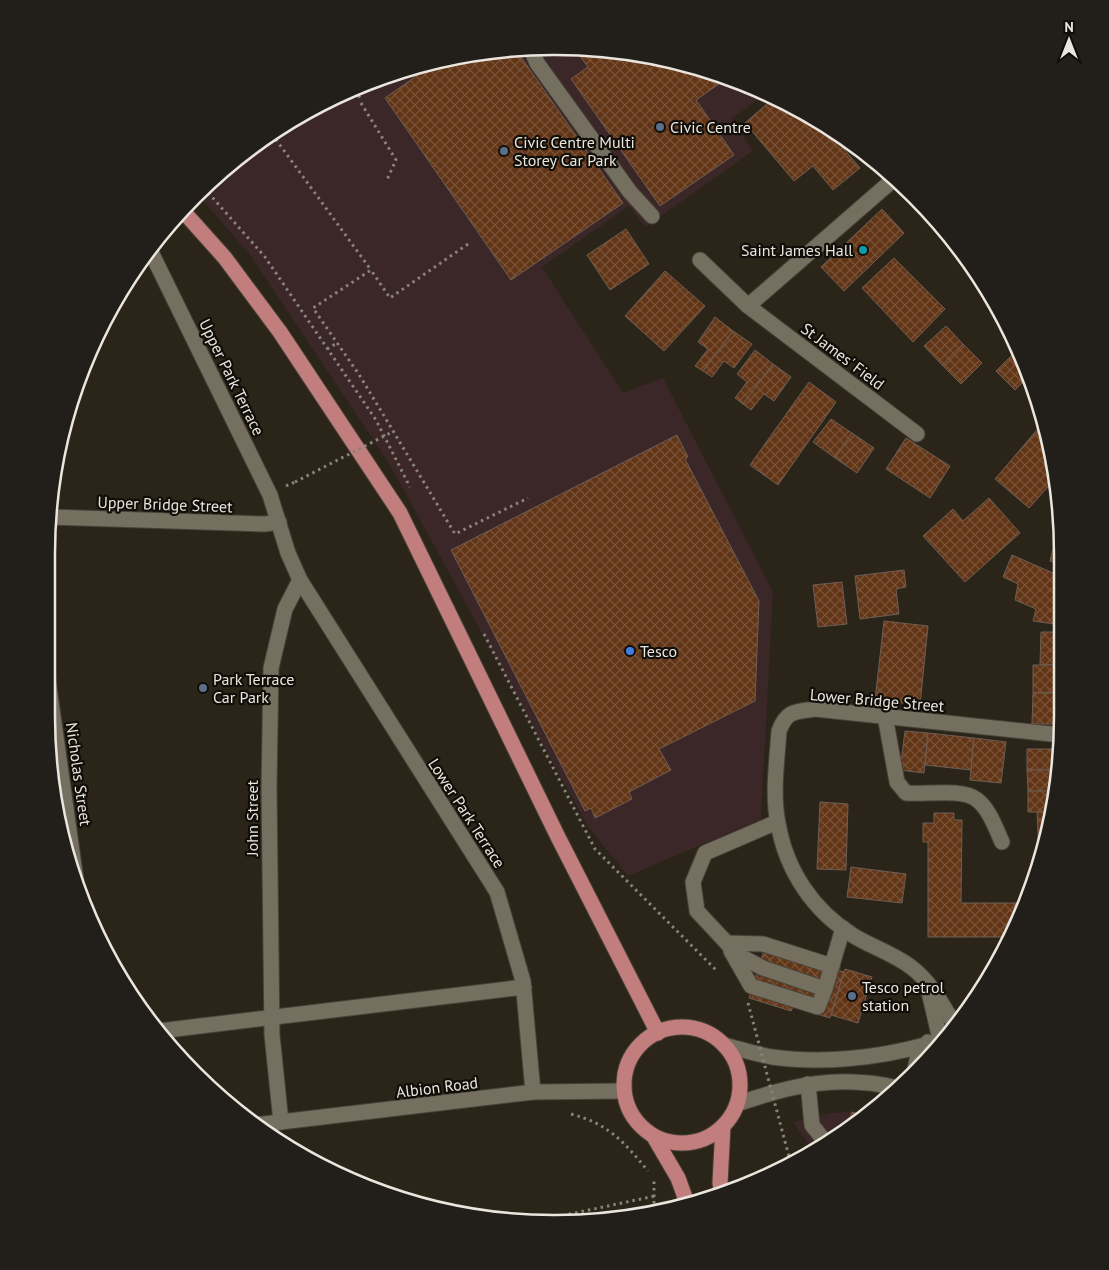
<svg xmlns="http://www.w3.org/2000/svg" width="1109" height="1270" viewBox="0 0 1109 1270" font-family="'PT Sans',sans-serif">
	<defs>
		<pattern id="building-cross-hatch" width="8" height="8" patternUnits="userSpaceOnUse" patternTransform="scale(1.25)"><rect width="8" height="8" fill="#623517"/><path d="M0 0l8 8M0 8l8-8" fill="none" stroke="#795238"/></pattern>
	</defs>
	<rect width="100%" height="100%" fill="#2a2518"/>
	<g fill="#3b2727">
		<polygon points="588,47 686,64 767,94 731,119 753,151 645,227 629,206 542,267 623,393 663,378 773,592 761,819 628,876 588,827 390,465 250,255 198,195 220,172 301,114 391,73 488,51"/>
		<polygon points="852,1112 865,1115 814,1152 793,1122 831,1113"/>
	</g>
	<g fill="url(#building-cross-hatch)" stroke="#6d5e56">
		<polygon points="588,47 686,64 726,79 696,100 734,155 660,206 571,79 588,67 574,48"/>
		<polygon points="516,50 623,203 511,280 385,98 425,70 422,66 488,51"/>
		<polygon points="775,97 826,128 860,168 833,190 813,166 794,181 745,123"/>
		<polygon points="882,209 904,233 844,291 821,267"/>
		<polygon points="626,229 649,264 610,290 587,255"/>
		<polygon points="894,258 945,309 913,342 862,288"/>
		<polygon points="665,271 705,306 664,351 625,316"/>
		<polygon points="715,317 733,331 703,371 695,366 708,349 698,342"/>
		<polygon points="946,326 963,344 942,365 924,346"/>
		<polygon points="733,331 752,344 734,368 724,361 712,377 703,371"/>
		<polygon points="963,344 982,363 961,384 942,365"/>
		<polygon points="755,350 773,364 743,404 735,398 747,382 737,374"/>
		<polygon points="1017,350 1029,376 1015,390 996,371"/>
		<polygon points="773,364 791,377 774,401 764,394 751,410 743,404"/>
		<polygon points="809,382 836,402 778,485 750,465"/>
		<polygon points="831,419 852,433 835,458 813,442"/>
		<polygon points="1042,424 1054,480 1029,508 995,479"/>
		<polygon points="852,433 874,448 857,473 835,458"/>
		<polygon points="677,435 688,457 685,459 759,601 755,701 659,749 671,770 629,792 632,799 595,818 591,808 585,811 451,550"/>
		<polygon points="906,438 950,466 930,498 886,469"/>
		<polygon points="989,498 1020,533 965,582 923,536 953,509 963,521"/>
		<polygon points="1061,518 1062,521 1062,565 1050,561"/>
		<polygon points="1012,555 1062,577 1062,625 1033,621 1036,609 1015,600 1018,584 1003,577"/>
		<polygon points="904,570 906,587 896,589 899,614 860,619 855,576"/>
		<polygon points="842,582 847,624 818,627 813,585"/>
		<polygon points="884,621 928,626 920,705 875,700"/>
		<polygon points="1041,632 1062,632 1062,665 1040,665"/>
		<polygon points="1033,665 1062,665 1063,693 1033,693"/>
		<polygon points="1033,693 1063,693 1062,724 1032,724"/>
		<polygon points="905,731 928,733 924,773 900,770"/>
		<polygon points="928,733 974,738 971,770 925,765"/>
		<polygon points="974,738 1006,742 1001,783 970,780"/>
		<polygon points="1027,749 1059,749 1057,770 1027,770"/>
		<polygon points="1027,770 1057,770 1055,791 1028,791"/>
		<polygon points="1028,791 1055,791 1053,812 1028,812"/>
		<polygon points="820,802 848,804 846,870 817,869"/>
		<polygon points="1037,812 1053,812 1048,832 1038,833"/>
		<polygon points="934,813 954,813 954,820 962,820 961,903 1026,903 1010,937 928,937 928,842 923,842 923,823 934,823"/>
		<polygon points="1048,832 1042,852 1038,852 1038,833"/>
		<polygon points="851,867 906,874 902,903 847,897"/>
		<polygon points="766,944 812,963 844,972 830,1018 793,1007 791,1011 749,998"/>
		<polygon points="845,969 872,977 858,1023 831,1015"/>
		<polygon points="852,1112 865,1115 848,1127"/>
	</g>
	<g fill="none" stroke-linecap="round" stroke-linejoin="round">
		<g stroke="#474238" stroke-width="17">
			<g id="minor">
				<polyline points="531,49 537,63 630,192 652,216"/>
				<polyline points="149,248 270,495 288,553 300,580 285,609 271,668 269,788 272,1035 281,1122"/>
				<polyline points="700,260 748,306 917,434"/>
				<polyline points="748,306 894,179"/>
				<polyline points="50,517 265,524 279,522"/>
				<polyline points="300,580 497,892 523,981 533,1092"/>
				<polyline points="47,673 76,880"/>
				<path d="M885,716L897,782L906,793C925,795 961,788 976,799C989,808 996,829 1002,842"/>
				<polyline points="777,822 705,853 693,882 697,911 738,955 763,968 825,989 843,928"/>
				<polyline points="727,943 763,944 832,966"/>
				<polyline points="731,951 751,986 818,1007 825,989"/>
				<polyline points="929,992 939,1035"/>
				<path d="M954,1024C942,1004 930,981 911,967C894,954 872,947 854,936C813,911 786,870 778,823C772,794 777,761 779,731C787,710 795,712 815,709L1061,735"/>
				<polyline points="159,1031 524,987"/>
				<path d="M724,1045C740,1049 756,1054 772,1057C822,1064 878,1058 925,1045"/>
				<polyline points="915,1069 918,1056 928,1042"/>
				<polyline points="808,1084 812,1125 826,1143"/>
				<path d="M737,1104C792,1085 839,1074 898,1088"/>
				<polyline points="255,1125 533,1092 624,1091"/>
			</g>
		</g>
		<g stroke="#474238" stroke-width="17">
			<g id="major">
				<polyline points="183,211 225,258 280,332 400,513 557,835 658,1033"/>
				<circle cx="682" cy="1085" r="58"/>
				<polyline points="654,1137 678,1178 687,1203"/>
				<polyline points="722,1195 720,1183 723,1126"/>
			</g>
		</g>
		<g stroke="#888479" stroke-width="3" stroke-dasharray="2.5 4" stroke-linecap="butt">
			<polyline points="355,90 360,98"/>
			<polyline points="361,103 396,160 386,182"/>
			<polyline points="272,134 371,270"/>
			<polyline points="204,188 265,257 376,420 410,487"/>
			<polyline points="468,244 390,298 371,270 313,308 360,376 455,534 528,498"/>
			<polyline points="327,349 337,343"/>
			<polyline points="286,486 295,482"/>
			<polyline points="484,634 595,849 718,972"/>
			<path d="M571,1114C609,1124 624,1142 648,1171"/>
			<polyline points="654,1210 654,1181"/>
			<polyline points="537,1221 655,1196"/>
		</g>
		<use href="#minor" stroke="#756f60" stroke-width="15"/>
		<use href="#major" stroke="#c27d7d" stroke-width="15"/>
		<g stroke="#888479" stroke-width="3" stroke-dasharray="2.5 4" stroke-linecap="butt">
			<polyline points="295,482 394,431"/>
			<polyline points="748,1003 791,1164"/>
		</g>
	</g>
	<g fill="#5c6f8a" stroke="#110e09" stroke-width="2">
		<circle cx="660" cy="127" r="5"/>
		<circle cx="504" cy="151" r="5"/>
		<circle cx="203" cy="688" r="5"/>
		<circle cx="852" cy="996" r="5"/>
	</g>
	<circle fill="#0f9aa8" stroke="#110e09" stroke-width="2" cx="863" cy="250" r="5"/>
	<circle fill="#3f7fe0" stroke="#110e09" stroke-width="2" cx="630" cy="651" r="5"/>
	<g text-anchor="middle" dominant-baseline="central" stroke-width="4.5" stroke-linejoin="round" paint-order="stroke">
		<g font-size="16" fill="#eae6de" stroke="#110e09" text-anchor="start">
			<text x="670" y="127">Civic Centre</text>
			<text x="514" y="142">Civic Centre Multi<tspan x="514" dy="18">Storey Car Park</tspan></text>
			<text x="853" y="250" text-anchor="end">Saint James Hall</text>
			<text x="640" y="651">Tesco</text>
			<text x="213" y="679">Park Terrace<tspan x="213" dy="18">Car Park</tspan></text>
			<text x="862" y="987">Tesco petrol<tspan x="862" dy="18">station</tspan></text>
		</g>
		<g font-size="16" fill="#eae6de" stroke="#110e09">
			<text transform="translate(843 356) rotate(37)">St James' Field</text>
			<text transform="translate(232 377) rotate(64)">Upper Park Terrace</text>
			<text transform="translate(165 504) rotate(2)">Upper Bridge Street</text>
			<text transform="translate(877 700) rotate(5)">Lower Bridge Street</text>
			<text transform="translate(79 774) rotate(82)">Nicholas Street</text>
			<text transform="translate(467 813) rotate(57)">Lower Park Terrace</text>
			<text transform="translate(252 818) rotate(-90)">John Street</text>
			<text transform="translate(437 1087) rotate(-7)">Albion Road</text>
		</g>
	</g>
	<path d="M0 0H1109V1270H0ZM554 55H555A499 499 0 0 1 1054 554V716A499 499 0 0 1 555 1215H554A499 499 0 0 1 55 716V554A499 499 0 0 1 554 55Z" fill="#221f1a" fill-rule="evenodd"/>
	<path fill="none" stroke="#eae6de" stroke-width="2.5" d="M554 55H555A499 499 0 0 1 1054 554V716A499 499 0 0 1 555 1215H554A499 499 0 0 1 55 716V554A499 499 0 0 1 554 55Z"/>
	<g transform="translate(1069 40)" stroke="#110e09" stroke-width="4" paint-order="stroke">
	<path d="M0-4L9 19L0 12L-9 19Z" fill="#eae6de"/>
	<text y="-8" font-size="14" font-weight="bold" text-anchor="middle" fill="#eae6de">N</text>
	</g>
</svg>
